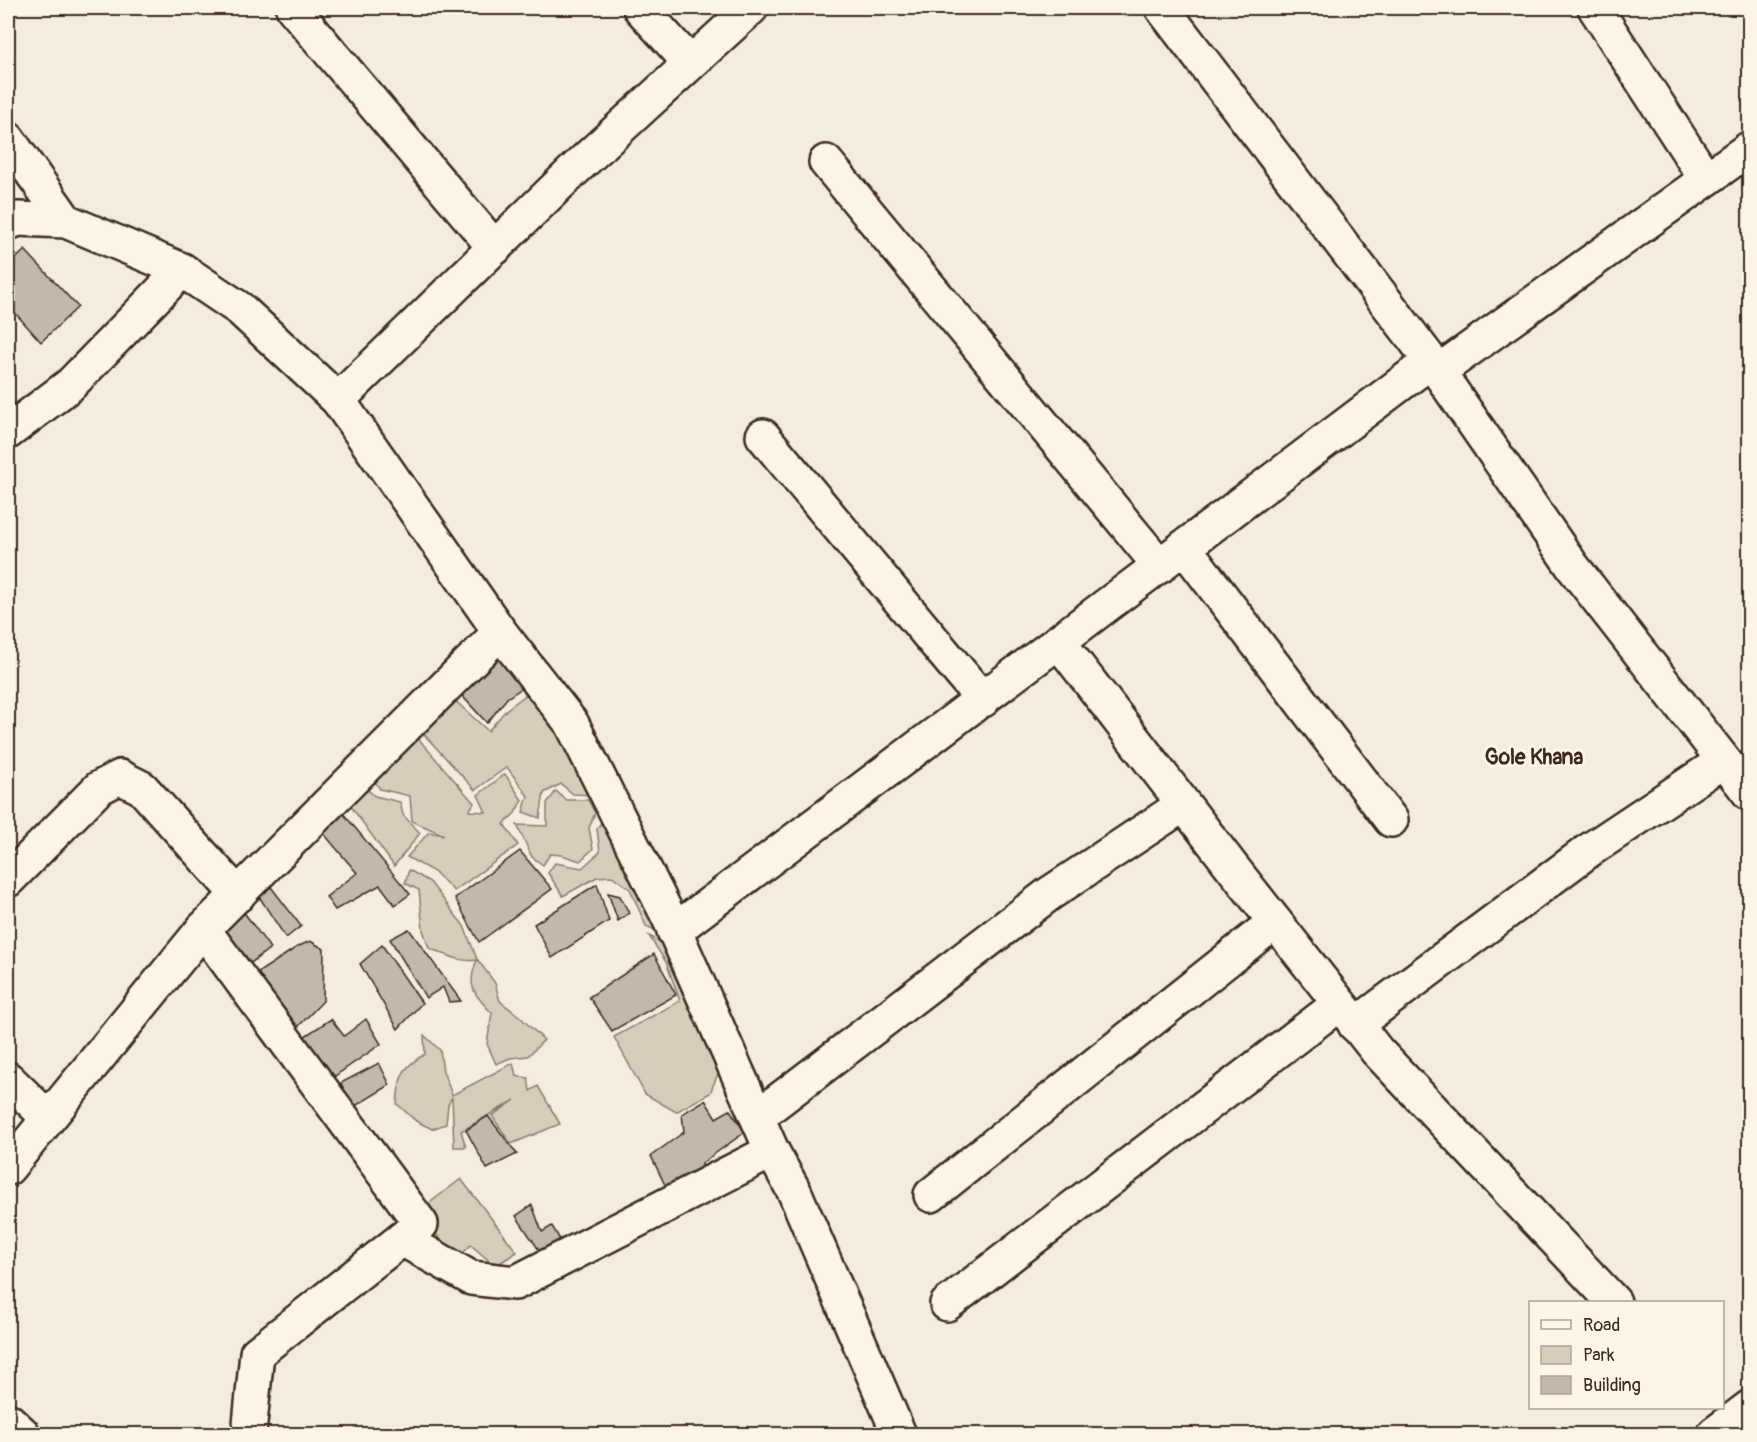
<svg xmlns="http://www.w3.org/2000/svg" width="1757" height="1442" viewBox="0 0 1757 1442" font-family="Pangolin,sans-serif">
	<rect width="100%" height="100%" fill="#f4eddd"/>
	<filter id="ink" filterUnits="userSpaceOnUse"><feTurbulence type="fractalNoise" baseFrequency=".0167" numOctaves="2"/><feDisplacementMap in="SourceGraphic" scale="12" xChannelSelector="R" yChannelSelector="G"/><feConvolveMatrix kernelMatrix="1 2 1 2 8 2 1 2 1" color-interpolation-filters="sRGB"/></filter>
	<g filter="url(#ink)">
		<g fill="#d6cdbd" stroke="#887c6e" stroke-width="1.5">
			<polygon points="527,694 571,741 663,934 646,926 630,889 612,876 597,877 563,896 548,873 555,863 582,868 600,852 597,829 605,816 594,795 573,794 561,784 544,793 540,818 523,812 528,796 507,767 475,790 419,729 450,696 488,731 507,709"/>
			<polygon points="397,714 474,803 469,811 486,812 478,795 505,774 522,800 515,813 504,824 518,845 454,891 436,873 407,857 429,832 444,835 412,821 410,796 380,789 353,751 376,739"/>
			<polygon points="364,787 375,796 400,802 403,815 420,833 394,866 347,801"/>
			<polygon points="556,791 566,800 588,800 595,813 589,828 593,849 580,861 562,855 550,854 543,865 532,857 517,825 547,826 547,803"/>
			<path d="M409,870L430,882L464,926L477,959L495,983L500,1001L519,1016L544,1040L528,1056L510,1058L496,1064L487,1044L492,1013C474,995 466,986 477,960C460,963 445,954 429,948L423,930L419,890L405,883Z"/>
			<polygon points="649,936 667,945 713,1056 718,1074 710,1093 676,1112 645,1094 614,1037 680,1001 666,962"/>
			<path d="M424,1035L440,1050L443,1071L452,1095L513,1063L516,1076L528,1078L530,1091L538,1086L560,1124L511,1144L492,1116L515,1100L461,1131L466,1147H454L452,1097L448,1105L446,1124L432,1129L416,1121L397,1104C399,1077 401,1068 425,1054Z"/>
			<polygon points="461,1179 517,1252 495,1266 471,1245 456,1260 419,1211"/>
		</g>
		<g fill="#c3b9aa" stroke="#3b2a1e" stroke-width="1.5">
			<polygon points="25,250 78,307 41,342 8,305 8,266"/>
			<polygon points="501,648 528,684 507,698 487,723 454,687"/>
			<polygon points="342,812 410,894 395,905 380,885 335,910 326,897 357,873 319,828"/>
			<polygon points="520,851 552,889 479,942 455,898"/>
			<polygon points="268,883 301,926 286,938 256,892"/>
			<polygon points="597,884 609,921 552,958 534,924"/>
			<polygon points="608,893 620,896 629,913 618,921"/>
			<polygon points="240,907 270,948 242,970 217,929"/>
			<polygon points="409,929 461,1001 449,1002 443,987 426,998 390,939"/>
			<polygon points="310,941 324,949 323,1001 293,1032 253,976 297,947"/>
			<polygon points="382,945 422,1003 398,1029 360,964"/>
			<polygon points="654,954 676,995 612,1031 589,997"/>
			<polygon points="331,1019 344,1036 366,1019 381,1044 332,1078 302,1038"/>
			<polygon points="379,1063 390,1085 352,1108 341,1083"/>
			<polygon points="705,1100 716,1118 730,1110 745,1132 702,1163 703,1174 667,1189 651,1156 684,1132 682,1114"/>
			<polygon points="488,1116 517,1154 487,1169 466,1130"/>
			<polygon points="532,1205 542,1232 552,1226 562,1243 543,1256 516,1216"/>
		</g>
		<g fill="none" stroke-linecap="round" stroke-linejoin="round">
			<g stroke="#3b2a1e" stroke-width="38">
				<g id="street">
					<polyline points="293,8 495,248"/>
					<polyline points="640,8 690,63"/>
					<polyline points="1162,8 1431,361 1573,567 1750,794"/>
					<polyline points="1595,8 1706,179"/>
					<polyline points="8,139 66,221"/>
					<polyline points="826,162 1160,566"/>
					<polyline points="8,223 18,219 66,221 182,270 240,309 338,400 500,632 572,724 670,920 772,1151 795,1193 899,1434"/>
					<polyline points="1439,371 1750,148"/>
					<polyline points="338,400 573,171 751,8"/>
					<polyline points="8,432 70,385 182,270"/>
					<polyline points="763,436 983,700"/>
					<polyline points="1184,547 1391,820"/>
					<polyline points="1059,642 1232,867 1377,1051 1614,1302"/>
					<polyline points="8,880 99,788 120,777 142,788 238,895"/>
					<polyline points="203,929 421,1224 257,1353 249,1434"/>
					<polyline points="674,931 1431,361"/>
					<polyline points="1355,1025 1588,851 1723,761"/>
					<polyline points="8,1079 48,1118"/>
					<polyline points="757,1117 1049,894 1183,805"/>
					<polyline points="8,1168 203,929 500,632"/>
					<polyline points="931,1195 1275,922"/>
					<polyline points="402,1239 471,1278 515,1283 772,1151"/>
					<polyline points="947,1304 1339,1004"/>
					<polyline points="8,1420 23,1434"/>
				</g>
			</g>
			<g stroke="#3b2a1e" stroke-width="38">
				<polyline id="secondary" points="1714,1434 1750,1407"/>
			</g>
			<use href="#street" stroke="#fcf5e5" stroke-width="33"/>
			<use href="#secondary" stroke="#fcf5e5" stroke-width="33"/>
		</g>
	</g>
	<g text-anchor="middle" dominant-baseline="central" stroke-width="6" stroke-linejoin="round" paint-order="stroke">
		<g font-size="21" font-weight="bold" fill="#3b2a1e" stroke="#fcf5e5">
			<text x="1534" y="757">Gole Khana</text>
		</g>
	</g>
	<rect width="1757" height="1442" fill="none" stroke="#fcf5e5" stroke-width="30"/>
	<rect x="15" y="15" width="1727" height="1412" fill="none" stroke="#3b2a1e" stroke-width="2" filter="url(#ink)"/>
	<rect x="1529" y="1301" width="195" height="108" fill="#fcf5e5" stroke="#afa495" stroke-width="1.5"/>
	<rect x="1541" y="1320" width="30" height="9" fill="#fcf5e5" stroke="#afa495" stroke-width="1.5"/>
	<text x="1583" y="1331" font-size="18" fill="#3b2a1e">Road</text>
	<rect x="1541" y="1346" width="30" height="18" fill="#d6cdbd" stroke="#afa495" stroke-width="1.5"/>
	<text x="1583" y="1361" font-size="18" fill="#3b2a1e">Park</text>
	<rect x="1541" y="1376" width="30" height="18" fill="#c3b9aa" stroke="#afa495" stroke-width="1.5"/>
	<text x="1583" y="1391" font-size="18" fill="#3b2a1e">Building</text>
</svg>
